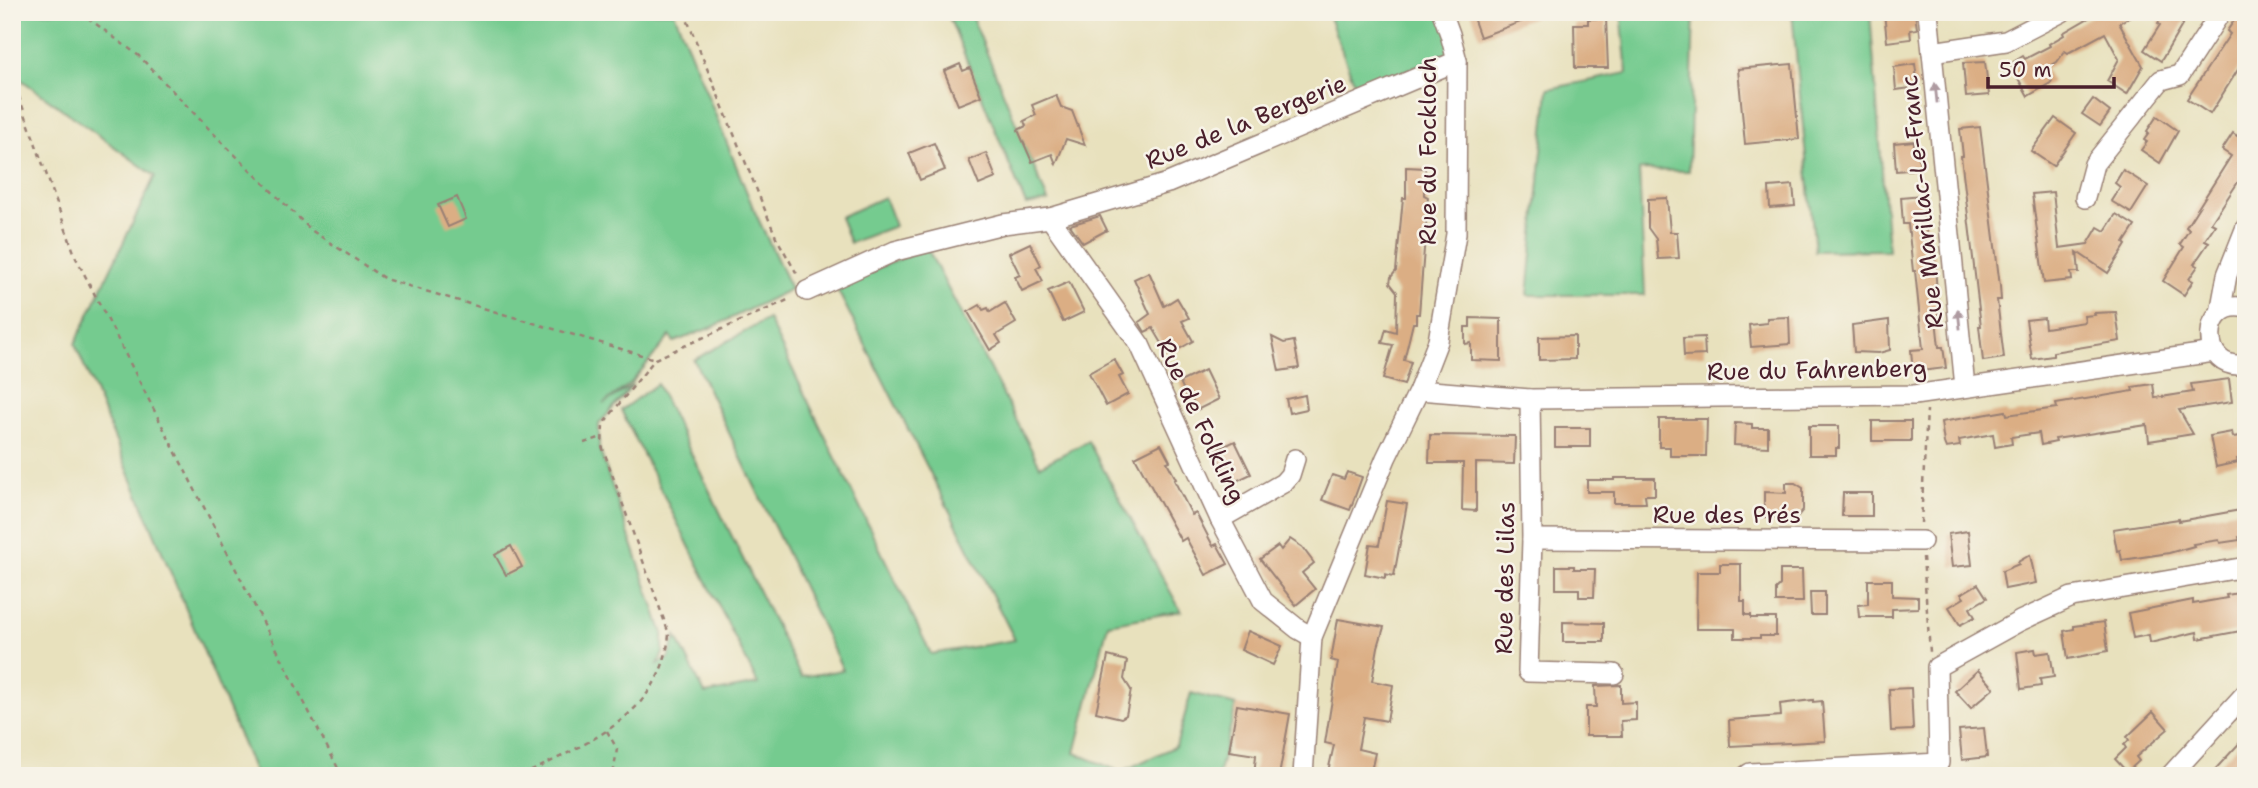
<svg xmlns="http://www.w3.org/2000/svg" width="2258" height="788" viewBox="0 0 2258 788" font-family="'Shantell Sans',sans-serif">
	<rect width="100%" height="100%" fill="#f7f3e8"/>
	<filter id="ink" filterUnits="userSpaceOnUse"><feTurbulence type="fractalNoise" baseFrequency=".0143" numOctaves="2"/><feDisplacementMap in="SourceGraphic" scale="14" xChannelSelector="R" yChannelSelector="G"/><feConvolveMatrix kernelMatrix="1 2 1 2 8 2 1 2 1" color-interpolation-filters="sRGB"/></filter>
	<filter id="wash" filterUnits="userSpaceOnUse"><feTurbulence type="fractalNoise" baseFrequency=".00686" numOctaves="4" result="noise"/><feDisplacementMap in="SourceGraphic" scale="28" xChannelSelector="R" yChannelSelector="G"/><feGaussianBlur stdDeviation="1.57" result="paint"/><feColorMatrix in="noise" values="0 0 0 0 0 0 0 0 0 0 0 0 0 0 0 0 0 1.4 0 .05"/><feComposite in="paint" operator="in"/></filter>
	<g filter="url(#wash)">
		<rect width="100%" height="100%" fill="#e8e1bd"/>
		<g fill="#75cb8f" stroke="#60755d" stroke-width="2">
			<polygon points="12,12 674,12 754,210 791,289 715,326 674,342 670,336 631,383 603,404 633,385 599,424 599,448 663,634 663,653 658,664 669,658 676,636 705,694 758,684 621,410 657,384 801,677 843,670 694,360 768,319 931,654 1015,640 835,285 927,248 1040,466 1088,441 1181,611 1108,624 1075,753 1121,772 1176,746 1191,693 1236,705 1218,776 256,776 75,344 155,176 12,73"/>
			<polygon points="947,12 970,12 1048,201 1026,205"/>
			<polygon points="1327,12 1448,12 1462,48 1357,90"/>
			<polygon points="1621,12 1694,12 1689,171 1639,170 1645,295 1528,295 1548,89 1627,73"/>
			<polygon points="1792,12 1870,12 1888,250 1815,251"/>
			<polygon points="884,197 895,226 850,243 840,217"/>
		</g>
		<g id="blocks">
			<g fill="#dbae84">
				<polygon points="1471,12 1542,12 1542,14 1480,37"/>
				<polygon points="1884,12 1915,13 1917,29 1910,30 1911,39 1887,42"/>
				<polygon points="2099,12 2138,12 2119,23 2143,66 2127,94 2107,81 2119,59 2105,33 2068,53 2065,51 2057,62 2045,69 2052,82 2028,96 2010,64 2023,56 2025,59 2050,46 2049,44 2064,35 2063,33"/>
				<polygon points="2165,12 2190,12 2161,61 2144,50 2160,25 2158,23"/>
				<polygon points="2240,12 2246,12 2246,57 2210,114 2187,99 2230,34 2227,31"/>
				<polygon points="1606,18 1608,68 1575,68 1574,24 1588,24 1588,19"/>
				<polygon points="1985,62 1989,95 1966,97 1963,63"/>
				<polygon points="960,64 963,71 970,68 981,96 958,105 944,71"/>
				<polygon points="1792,64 1799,139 1745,144 1738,69"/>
				<polygon points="1915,64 1918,87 1896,90 1894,67"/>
				<polygon points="1056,95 1061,107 1072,111 1085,145 1066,139 1056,164 1052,154 1032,162 1018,130 1026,126 1024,121 1036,115 1032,105"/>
				<polygon points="2093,99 2110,112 2100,126 2082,114"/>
				<polygon points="2157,116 2178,131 2160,163 2141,150 2147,142 2144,140 2149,133 2147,131"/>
				<polygon points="2055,118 2076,133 2053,166 2031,151"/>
				<polygon points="2246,124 2246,170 2211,223 2215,225 2205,240 2209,242 2194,264 2198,266 2189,279 2193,281 2184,295 2163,281 2184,247 2180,244 2189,230 2186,227 2231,156 2222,150 2233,133 2237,136"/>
				<polygon points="1980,127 2000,286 2001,300 1997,300 2004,358 1983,361 1979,326 1981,326 1961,156 1963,156 1960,129"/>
				<polygon points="1914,141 1914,148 1918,147 1920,169 1896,171 1894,143"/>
				<polygon points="934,143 945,170 920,180 909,153"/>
				<polygon points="986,153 996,178 979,185 969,160"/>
				<polygon points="1406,167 1425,168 1424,195 1428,197 1419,314 1416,314 1416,323 1413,323 1404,360 1411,362 1404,385 1383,379 1393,345 1382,343 1386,329 1396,332 1397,292 1390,283 1391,277 1396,271 1403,198 1406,198"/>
				<polygon points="2123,170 2148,186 2131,213 2111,201 2120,187 2115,183"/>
				<polygon points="1793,185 1795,206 1770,208 1769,187"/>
				<polygon points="2053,192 2059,248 2088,244 2098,227 2105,231 2116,214 2135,226 2124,243 2126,245 2108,273 2077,252 2079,272 2071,272 2072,280 2044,283 2032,194"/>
				<polygon points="1922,195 1929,253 1934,253 1939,319 1936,319 1939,347 1943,347 1946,368 1913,372 1911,350 1923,349 1915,271 1913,271 1908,224 1903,224 1901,197"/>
				<polygon points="457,197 466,219 448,227 438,205"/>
				<polygon points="1667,198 1670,232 1677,232 1679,258 1658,259 1656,239 1648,228 1648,199"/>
				<polygon points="1100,216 1107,230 1083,243 1070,225"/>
				<polygon points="1030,243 1041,265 1036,268 1043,281 1022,291 1015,277 1020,275 1009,253"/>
				<polygon points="1149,272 1164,306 1177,298 1189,318 1182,321 1193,341 1169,355 1153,328 1145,332 1139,322 1150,314 1134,279"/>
				<polygon points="1069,282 1084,312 1063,322 1048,291"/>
				<polygon points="1005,303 1016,323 996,335 1001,343 990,350 968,312 980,305 983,310 988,308 990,312"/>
				<polygon points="2116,312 2120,341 2053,352 2053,356 2032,359 2026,320 2044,318 2045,328 2085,322 2084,316 2095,315 2094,313"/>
				<polygon points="1789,317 1790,344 1751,347 1749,325 1767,323 1767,318"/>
				<polygon points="1470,318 1501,319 1501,361 1471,360 1471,343 1465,344 1465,327 1470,327"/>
				<polygon points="1889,320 1890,350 1879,353 1854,352 1852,325"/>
				<polygon points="1575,336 1575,359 1539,360 1539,337"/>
				<polygon points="1272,337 1284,343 1294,341 1299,368 1279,371"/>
				<polygon points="1704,337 1705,355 1684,356 1683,338"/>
				<polygon points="1114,359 1123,375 1119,377 1128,394 1106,406 1089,373"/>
				<polygon points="1205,370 1219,399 1197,410 1190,395 1187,397 1180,382"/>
				<polygon points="2229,379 2232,402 2179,410 2193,434 2149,441 2147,425 2055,439 2056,442 2041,445 2039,433 2011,437 2012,444 1995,447 1993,434 1959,440 1960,446 1946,448 1944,443 1941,422 2006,411 2007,415 2057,408 2056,404 2133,391 2132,387 2153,384 2155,398 2193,392 2191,384"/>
				<polygon points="1305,395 1307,409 1289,413 1286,399"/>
				<polygon points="1659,419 1707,419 1706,456 1670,456 1670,447 1659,447"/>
				<rect x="1872" y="421" width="39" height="20"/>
				<polygon points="1735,423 1752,424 1752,428 1768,428 1768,447 1734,445"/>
				<polygon points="1809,426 1839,426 1839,448 1836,448 1836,455 1809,455"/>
				<rect x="1555" y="428" width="35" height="19"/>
				<polygon points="2232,432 2233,437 2246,435 2246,457 2237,459 2238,462 2216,467 2210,436"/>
				<polygon points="1430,435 1515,436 1514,464 1476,463 1476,511 1462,510 1463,463 1429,463"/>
				<polygon points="1235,441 1251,474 1230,484 1214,451"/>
				<polygon points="1161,444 1170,461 1167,462 1176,479 1174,480 1192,515 1196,513 1213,546 1217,544 1228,564 1206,575 1186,538 1181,541 1135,457"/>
				<polygon points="1347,472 1362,477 1350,510 1322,500 1332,475 1344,479"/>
				<polygon points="1614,478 1655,478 1655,495 1645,495 1646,503 1614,503 1614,492 1587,492 1587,480 1614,480"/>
				<polygon points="1786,483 1795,483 1803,488 1803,510 1797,517 1764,517 1764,492 1786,493"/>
				<polygon points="1843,493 1872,493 1872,516 1842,516"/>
				<polygon points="1387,501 1407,504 1394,576 1385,574 1385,578 1365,574 1370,544 1379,545"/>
				<polygon points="2246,509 2246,536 2239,537 2240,540 2220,543 2219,540 2193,544 2194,546 2169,553 2122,560 2120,550 2117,551 2113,529 2179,519 2179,521"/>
				<polygon points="1968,531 1972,565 1952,567 1948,534"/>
				<polygon points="1290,539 1302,547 1314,563 1302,573 1315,589 1296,605 1260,559 1278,546 1281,550"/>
				<polygon points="511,546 522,567 506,575 495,555"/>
				<polygon points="2030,555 2036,583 2005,589 2002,571 2019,564 2018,562"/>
				<polygon points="1720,564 1741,564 1741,601 1745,601 1745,615 1751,615 1751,618 1776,618 1776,636 1760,636 1760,638 1735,638 1735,629 1696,629 1697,572 1720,572"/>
				<polygon points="1556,566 1574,566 1574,569 1595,569 1594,597 1579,597 1579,589 1556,589"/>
				<polygon points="1780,570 1802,570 1803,602 1776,602 1776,589 1780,585"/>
				<polygon points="1868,580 1892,580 1892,596 1918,597 1918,608 1892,609 1892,617 1859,617 1858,605 1868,604"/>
				<polygon points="1978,584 1987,598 1970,608 1975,617 1960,625 1949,607 1964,598 1961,594"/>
				<polygon points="1810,592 1825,592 1825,615 1811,615"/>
				<polygon points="2246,592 2246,630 2198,639 2197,632 2150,643 2149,635 2133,638 2128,613 2193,600 2193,604 2227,598 2226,595"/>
				<polygon points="1338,619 1384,627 1378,647 1372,681 1393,685 1387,721 1364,717 1358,749 1375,753 1370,776 1327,776 1334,745 1325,743 1338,662 1331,660"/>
				<polygon points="1563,622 1604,623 1604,642 1563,642"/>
				<polygon points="2104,622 2108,651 2068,659 2064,631 2074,629 2074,626"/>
				<polygon points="1248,631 1282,646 1273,665 1241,650"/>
				<polygon points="2035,649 2036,654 2050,652 2054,677 2040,679 2041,686 2021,689 2017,652"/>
				<polygon points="1108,656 1127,661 1124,679 1131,690 1126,715 1121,718 1096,712"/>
				<polygon points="1978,670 1994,688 1971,708 1955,691"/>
				<polygon points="1621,685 1621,703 1636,702 1636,720 1621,721 1622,736 1586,736 1586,707 1596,707 1595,686"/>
				<polygon points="1911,688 1913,730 1891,731 1889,689"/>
				<polygon points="1813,700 1813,702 1822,701 1825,741 1730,746 1729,720 1781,716 1780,704"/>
				<polygon points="1237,705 1290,714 1279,776 1254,776 1256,755 1229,751"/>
				<polygon points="2153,712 2168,729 2136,757 2139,761 2127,772 2115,759 2126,748 2124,745 2129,740 2127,737"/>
				<polygon points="1984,728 1987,757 1962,760 1959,730"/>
				<polygon points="2246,736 2246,776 2209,776"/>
			</g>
		</g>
	</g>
	<g filter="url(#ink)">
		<use href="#blocks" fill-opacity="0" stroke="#998074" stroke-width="2"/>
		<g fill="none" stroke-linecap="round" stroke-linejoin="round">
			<g stroke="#998074" stroke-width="22">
				<g id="minor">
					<polyline points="1928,12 1965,387"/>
					<polyline points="1932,52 2006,41 2062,12"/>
					<polyline points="2085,198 2094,164 2161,80 2180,75 2221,12"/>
					<polyline points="1050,218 1140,345 1220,519 1263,601 1298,629 1312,637"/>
					<polyline points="807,291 895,251 1003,224 1050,218 1168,183 1457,61"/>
					<path d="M2246,308C2200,296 2198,374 2246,364"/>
					<polyline points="2220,313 2227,275 2246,227"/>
					<polyline points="1419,390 1530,399 1914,395 2214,352"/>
					<polyline points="1530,399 1532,539 1528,672 1614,674"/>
					<polyline points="1220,519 1283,483 1290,475 1295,459"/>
					<polyline points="1532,539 1922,541"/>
					<polyline points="1303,776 1312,637 1386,458 1419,390 1438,341 1456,234 1457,61 1450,34 1442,12"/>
					<polyline points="1746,776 1750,773 1939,763 1937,667 2020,621 2072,597 2246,567"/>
					<polyline points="2170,776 2246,693"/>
				</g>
			</g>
			<g stroke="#998074" stroke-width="2.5" stroke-dasharray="5 5" stroke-linecap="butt">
				<polyline points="80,12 139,56 212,132 311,230 385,279 655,359"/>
				<polyline points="684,12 776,237 797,274"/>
				<polyline points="12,77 76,258 342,776"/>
				<polyline points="584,443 602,437"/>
				<polyline points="1921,523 1927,410"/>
				<polyline points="1923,557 1930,652"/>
				<polyline points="607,731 617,749 613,776"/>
				<path d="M522,776C585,743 662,717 669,634L602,446L603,424L655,359L790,299"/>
			</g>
			<use href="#minor" stroke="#fff" stroke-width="19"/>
		</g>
		<defs><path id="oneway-solid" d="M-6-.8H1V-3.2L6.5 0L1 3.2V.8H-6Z" transform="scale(1.75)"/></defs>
		<g fill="#ae9aa0">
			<use href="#oneway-solid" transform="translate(1936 93) rotate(-96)"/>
			<use href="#oneway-solid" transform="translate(1959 319) rotate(-96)"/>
		</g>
	</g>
	<g text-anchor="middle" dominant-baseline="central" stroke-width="5" stroke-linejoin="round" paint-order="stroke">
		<g font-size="24" fill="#4a1f2b" stroke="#f7f3e8">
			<text transform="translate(1246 122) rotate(-22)">Rue de la Bergerie</text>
			<text transform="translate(1428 151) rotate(-90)">Rue du Fockloch</text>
			<text transform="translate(1922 202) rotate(-96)">Rue Marillac-Le-Franc</text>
			<text transform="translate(1817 370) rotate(-1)">Rue du Fahrenberg</text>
			<text transform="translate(1201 421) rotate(65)">Rue de Folkling</text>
			<text x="1727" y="515">Rue des Prés</text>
			<text transform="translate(1505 578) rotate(-89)">Rue des Lilas</text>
		</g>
	</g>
	<rect width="2258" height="788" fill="none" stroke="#f7f3e8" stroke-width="42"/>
	<path d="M1988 77v10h126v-10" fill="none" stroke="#4a1f2b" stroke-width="3.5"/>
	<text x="1999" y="77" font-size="21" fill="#4a1f2b" stroke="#f7f3e8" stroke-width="5" paint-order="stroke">50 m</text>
</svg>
